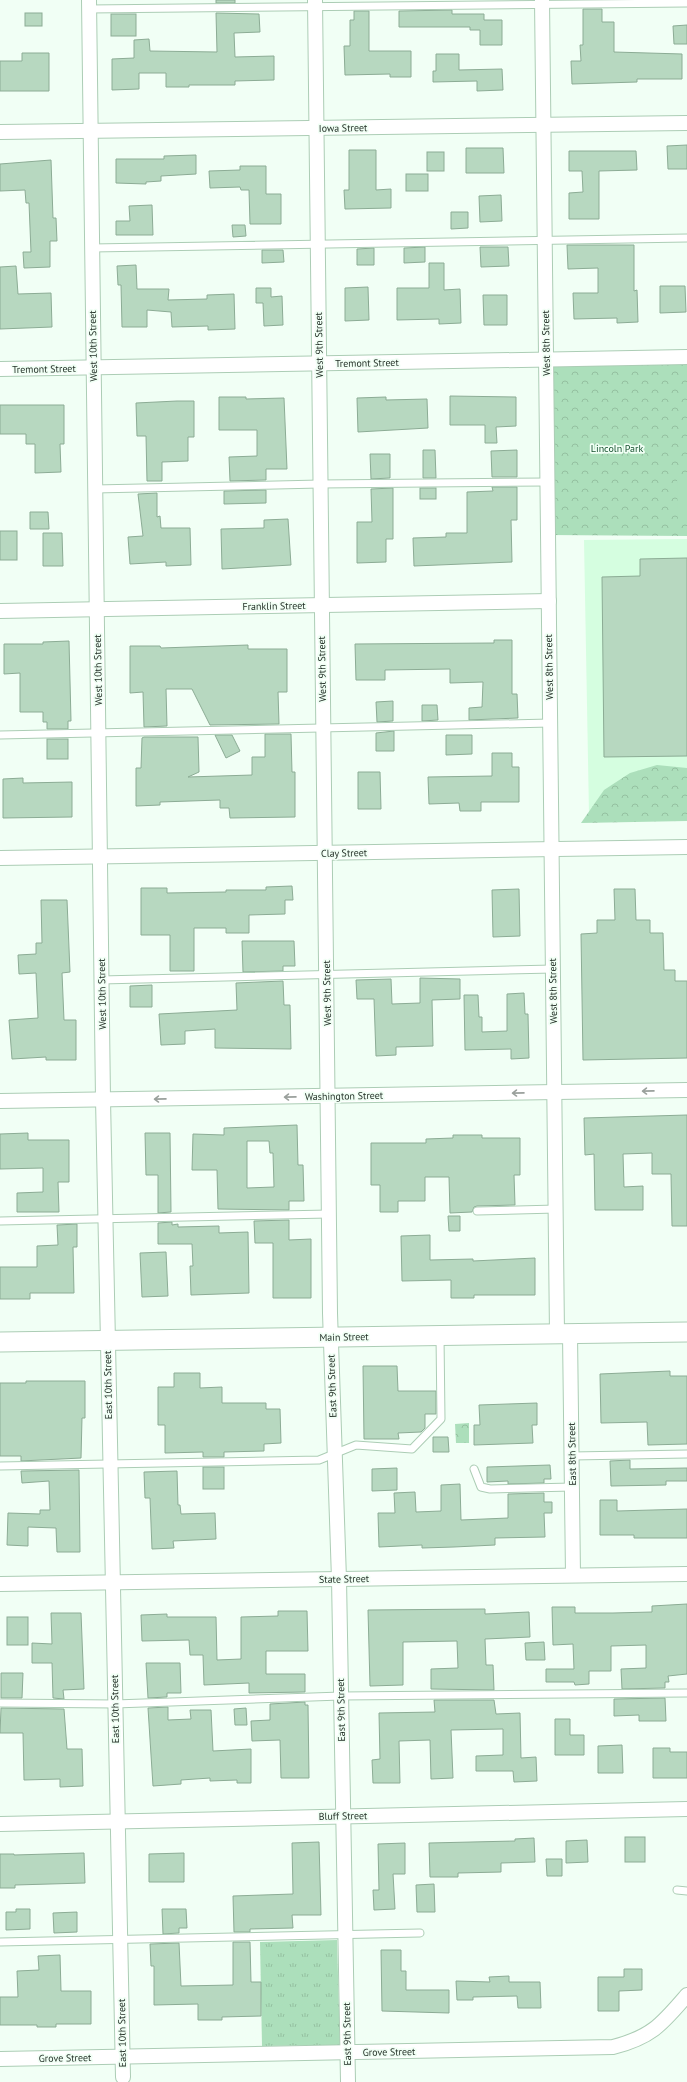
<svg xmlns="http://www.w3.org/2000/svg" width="687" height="2082" viewBox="0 0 687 2082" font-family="'PT Sans',sans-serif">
	<defs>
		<pattern id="grass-tufts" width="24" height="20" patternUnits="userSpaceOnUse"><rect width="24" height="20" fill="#acdfbb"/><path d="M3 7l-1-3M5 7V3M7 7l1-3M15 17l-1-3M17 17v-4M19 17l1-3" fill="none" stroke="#94c0a0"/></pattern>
		<pattern id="park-crowns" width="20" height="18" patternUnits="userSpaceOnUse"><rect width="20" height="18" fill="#acdfbb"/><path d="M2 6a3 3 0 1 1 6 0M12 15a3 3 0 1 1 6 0" fill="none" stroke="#94c0a0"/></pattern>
	</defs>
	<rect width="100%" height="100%" fill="#f1fff5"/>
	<polygon fill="#d5fee0" points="687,539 687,813 589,814 584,540"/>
	<polygon fill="url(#grass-tufts)" points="337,1940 340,2045 262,2046 260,1942"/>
	<g fill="url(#park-crowns)">
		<polygon points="687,357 687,536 548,535 546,360"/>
		<polygon points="657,765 687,768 687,821 581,823 604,790 630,773"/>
		<polygon points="469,1423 469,1443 456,1443 455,1424"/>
	</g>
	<polygon fill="#acdfbb" points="677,478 687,478 687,523 678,523"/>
	<g fill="#b7d8c0" stroke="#8cac95" fill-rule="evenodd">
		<rect x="216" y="0" width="19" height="3"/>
		<polygon points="583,9 602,9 602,22 614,22 614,52 682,54 682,79 637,79 637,82 572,84 571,61 581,61 580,45 583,45"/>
		<polygon points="452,10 452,14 484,14 484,20 502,20 502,45 480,45 480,30 470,30 470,27 399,27 399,11"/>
		<polygon points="354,11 369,11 369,51 411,51 411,77 390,77 390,74 345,75 344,46 350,46 350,20 354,20"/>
		<rect x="25" y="13" width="17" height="13"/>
		<polygon points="216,13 259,14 260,32 234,33 235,57 274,56 274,80 235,81 235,85 189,85 189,87 166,87 166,73 139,73 139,89 112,90 112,59 134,58 134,40 149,39 150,51 217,52"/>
		<rect x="111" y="14" width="25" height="22"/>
		<polygon points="687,25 687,44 674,44 673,26"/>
		<polygon points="22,53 49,53 49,91 0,91 0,61 22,61"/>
		<polygon points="436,54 459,54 459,70 502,69 503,90 477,91 477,81 433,82 433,71 436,71"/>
		<polygon points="687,145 687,169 668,169 667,146"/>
		<polygon points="466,148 503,148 504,173 466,173"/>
		<polygon points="349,150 376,150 376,190 391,189 391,208 345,209 344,190 349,190"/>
		<polygon points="569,151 636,151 637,170 599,171 599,219 569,219 569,193 583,192 582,171 569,171"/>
		<rect x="427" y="152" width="17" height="19"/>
		<polygon points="196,155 196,174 161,176 161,181 146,182 146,184 116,183 116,159 164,159 164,156"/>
		<polygon points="51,160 53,218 56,218 57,241 50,241 50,267 24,268 23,252 31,252 29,203 26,203 25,190 0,191 0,164"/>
		<polygon points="240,166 266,166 266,194 281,194 281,224 250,224 249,190 241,190 240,187 210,188 209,171 240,170"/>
		<rect x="406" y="174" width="22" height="17"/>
		<polygon points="501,195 502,221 480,222 479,196"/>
		<polygon points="152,205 153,235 116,235 116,221 130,221 129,206"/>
		<polygon points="451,212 468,212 468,228 451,229"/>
		<polygon points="232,225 245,225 246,236 233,237"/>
		<polygon points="567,245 634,245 634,291 637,290 638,322 617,323 617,318 574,319 573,293 598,293 598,268 568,269"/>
		<polygon points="425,247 425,262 404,263 404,248"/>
		<polygon points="480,247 508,247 509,266 481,267"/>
		<polygon points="374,248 374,265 357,265 357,249"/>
		<polygon points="262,250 283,250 284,262 262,263"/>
		<polygon points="429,263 444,263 444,290 460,289 461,323 439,324 439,319 397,320 397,288 429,288"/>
		<polygon points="136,265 137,289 169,289 168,300 207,299 207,295 234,294 235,329 208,330 208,326 172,327 171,312 147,310 147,327 122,327 121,285 118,285 117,266"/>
		<polygon points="16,266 18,294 51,293 52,327 0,329 0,267"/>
		<polygon points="660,286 685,286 686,312 660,313"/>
		<polygon points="368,287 369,320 345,321 345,288"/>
		<polygon points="256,288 271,288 271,297 282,296 283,325 264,326 263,303 256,303"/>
		<polygon points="483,295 507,295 507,325 484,325"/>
		<polygon points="450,396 516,397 516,426 496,427 497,443 485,443 485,425 450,425"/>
		<polygon points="219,397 246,397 246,399 284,398 287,469 266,469 266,480 230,481 229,457 257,456 257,430 219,430"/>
		<polygon points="386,397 386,400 427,399 428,428 358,432 357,398"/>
		<polygon points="177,401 194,401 194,437 188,437 188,461 162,462 162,481 147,481 146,436 137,436 136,403"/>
		<polygon points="0,405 64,405 64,444 60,444 61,472 35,473 35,444 26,444 26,434 0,434"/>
		<polygon points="423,450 435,450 436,478 423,478"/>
		<polygon points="517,450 517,477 492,477 491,451"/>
		<polygon points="370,454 390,454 390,478 371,479"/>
		<polygon points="492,487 517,487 517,520 511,520 512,562 414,566 413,538 446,537 446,533 467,533 467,492 493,491"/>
		<polygon points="393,488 393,539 386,539 386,562 357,563 357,522 372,522 371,489"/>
		<rect x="420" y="488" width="16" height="11"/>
		<polygon points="266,490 266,503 224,504 224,491"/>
		<polygon points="157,493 157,517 160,516 161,528 190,528 191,565 166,566 166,562 130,564 128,537 143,536 138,494"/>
		<polygon points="30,512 48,512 49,529 30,529"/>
		<polygon points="288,519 291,565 222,569 221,529 264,528 264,520"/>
		<rect x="0" y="531" width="17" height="29"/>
		<polygon points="43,533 62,533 63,566 43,566"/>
		<polygon points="687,558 687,756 604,757 602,577 640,576 640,559"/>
		<polygon points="494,640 512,640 512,694 517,694 518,718 469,720 469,708 482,707 483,682 450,683 450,669 385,670 385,680 356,680 355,644 494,643"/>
		<polygon points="69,641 71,721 68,721 68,729 47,729 47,722 43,722 43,712 20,712 20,673 4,674 4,644 43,644 43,642"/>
		<polygon points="248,645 248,649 287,649 287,692 278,692 279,724 210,725 192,689 166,689 167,726 144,727 143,692 130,693 130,646 160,646 161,648"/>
		<polygon points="393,701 393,721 377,722 376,702"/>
		<polygon points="422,705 437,705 438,720 422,721"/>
		<polygon points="394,731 394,751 376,751 376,733"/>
		<polygon points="265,734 291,734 292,772 295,772 295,817 230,818 229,808 220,808 220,800 160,802 160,805 136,806 136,768 141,768 142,738 144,737 198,737 199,772 188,777 252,775 252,757 265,757"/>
		<polygon points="215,735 232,735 240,751 226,758"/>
		<polygon points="446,735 472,735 472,754 446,755"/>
		<rect x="47" y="739" width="21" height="20"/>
		<polygon points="492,753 512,753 512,767 519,767 519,802 481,802 481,811 460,811 459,803 429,804 428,777 492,776"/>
		<polygon points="358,772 380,772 381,809 358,809"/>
		<polygon points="23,778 23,783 72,782 72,817 3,818 3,779"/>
		<polygon points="292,886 293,900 285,900 285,914 249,915 249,933 226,933 226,928 194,928 194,971 170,971 170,935 141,935 141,888 167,888 167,893 226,892 226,890 266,890 266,887"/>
		<polygon points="519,889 520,936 493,937 492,890"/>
		<polygon points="614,889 635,889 636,920 650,920 650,933 663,933 664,970 675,970 675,981 687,981 687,1058 583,1060 581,934 597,933 597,920 615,920"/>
		<polygon points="41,900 67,900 70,972 62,973 64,1020 76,1020 76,1060 46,1060 46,1057 12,1059 9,1020 38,1018 36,973 19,974 18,955 36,954 36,943 42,943"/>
		<polygon points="242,941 294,941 295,966 283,966 283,971 243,972"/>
		<polygon points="420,978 460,979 460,999 432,1000 433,1046 396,1047 396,1055 376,1056 374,999 357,999 356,980 391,979 392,1004 420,1003"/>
		<polygon points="283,981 284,1005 290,1005 291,1049 215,1048 215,1029 185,1031 185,1044 161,1045 159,1014 237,1010 236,983"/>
		<polygon points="152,985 152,1007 130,1007 130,986"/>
		<polygon points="524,993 525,1014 528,1014 529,1058 511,1059 511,1049 465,1050 464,995 478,995 479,1017 482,1017 482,1032 507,1031 507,994"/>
		<polygon points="687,1115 687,1226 672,1226 671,1174 652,1174 652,1153 623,1154 624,1187 643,1186 643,1210 595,1210 594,1154 585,1155 584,1118"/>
		<path d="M297,1125L298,1165H303L304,1201H289V1210L218,1209L217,1170H192L193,1134L224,1135V1128ZM247,1141H269L270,1153H273L274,1187L247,1188Z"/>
		<polygon points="28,1133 28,1140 69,1140 69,1182 58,1182 59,1212 17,1212 17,1193 43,1192 43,1168 0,1169 0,1134"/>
		<polygon points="145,1133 170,1133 171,1212 158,1213 158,1175 146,1175"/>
		<polygon points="453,1135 482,1135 482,1138 520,1138 520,1175 514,1175 515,1205 477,1206 474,1207 472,1212 450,1213 449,1177 425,1177 425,1201 398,1201 398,1212 380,1212 380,1185 371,1185 371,1143 426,1143 426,1139 453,1138"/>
		<polygon points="448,1216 460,1216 460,1231 449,1231"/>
		<polygon points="289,1220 289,1240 311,1239 311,1298 273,1298 273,1243 255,1243 254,1221"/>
		<polygon points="172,1222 172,1225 178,1224 178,1227 219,1226 219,1233 248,1232 249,1293 191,1295 190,1266 193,1266 192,1244 158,1244 158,1223"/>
		<polygon points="77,1224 77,1247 73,1247 74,1293 30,1293 30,1299 0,1299 0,1267 37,1267 37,1246 58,1245 57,1225"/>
		<polygon points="430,1235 430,1260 473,1259 473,1261 535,1258 535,1295 474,1295 474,1298 451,1298 451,1280 402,1281 401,1236"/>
		<polygon points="166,1252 168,1296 142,1297 140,1253"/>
		<polygon points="363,1366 397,1366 398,1391 436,1391 436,1414 425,1414 425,1428 421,1432 398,1433 399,1439 364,1439"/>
		<polygon points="670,1371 670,1376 687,1376 687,1444 648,1445 647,1422 601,1423 600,1374"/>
		<polygon points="174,1373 200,1373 200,1388 222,1387 222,1403 266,1403 266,1409 280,1409 281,1443 264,1444 264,1451 224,1452 224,1457 203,1457 203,1452 165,1453 165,1425 158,1425 158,1387 174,1387"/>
		<polygon points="26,1381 85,1381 85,1418 82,1418 81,1458 21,1461 21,1456 0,1456 0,1383 26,1383"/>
		<polygon points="537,1403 537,1425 532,1425 533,1443 474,1445 474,1425 480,1425 479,1405"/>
		<polygon points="433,1437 448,1437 449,1452 433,1452"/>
		<polygon points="630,1460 630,1469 687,1468 687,1481 666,1481 666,1485 611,1486 610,1461"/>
		<polygon points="550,1465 551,1479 544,1479 544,1483 508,1484 508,1481 487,1482 487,1467"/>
		<rect x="203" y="1467" width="21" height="22"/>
		<polygon points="397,1468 397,1490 372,1491 372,1469"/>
		<polygon points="79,1470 80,1552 57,1552 56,1528 28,1527 28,1546 7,1545 8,1513 40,1514 40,1510 50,1510 49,1481 22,1483 21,1471"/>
		<polygon points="177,1471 178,1505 180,1505 181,1514 215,1513 216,1539 173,1541 174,1548 152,1549 150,1498 145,1498 144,1472"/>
		<polygon points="460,1484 461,1520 508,1518 508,1494 544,1493 544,1502 552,1502 552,1513 544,1513 545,1537 495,1538 495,1545 454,1547 422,1548 422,1545 379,1547 378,1513 395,1513 394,1493 415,1492 416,1512 441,1511 441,1485"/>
		<polygon points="600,1500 617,1500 617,1511 687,1509 687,1538 634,1538 634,1535 600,1535"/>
		<polygon points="687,1604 687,1674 668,1676 669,1682 665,1682 665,1688 622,1689 621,1669 646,1668 646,1645 611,1646 611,1671 589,1671 589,1684 575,1685 574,1682 546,1682 546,1669 574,1669 573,1644 553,1645 552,1607 575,1607 575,1613 613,1613 652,1612 652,1606"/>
		<polygon points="485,1609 485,1614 529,1612 530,1637 485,1639 486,1665 493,1665 494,1690 431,1689 431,1669 458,1668 457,1641 403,1642 403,1685 370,1686 368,1610"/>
		<polygon points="278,1611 307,1611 308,1651 266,1651 266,1674 305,1674 305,1692 249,1693 249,1683 204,1685 203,1655 190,1655 189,1640 142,1641 141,1615 167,1614 167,1617 216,1617 217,1660 241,1659 241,1617 278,1616"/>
		<polygon points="51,1613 81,1613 84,1689 63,1690 64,1699 53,1698 52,1663 32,1663 32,1643 52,1644"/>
		<rect x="7" y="1617" width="21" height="28"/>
		<polygon points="544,1642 545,1660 526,1660 525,1643"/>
		<polygon points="146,1663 180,1663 181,1693 167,1693 167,1697 148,1698"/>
		<polygon points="1,1673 23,1673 22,1698 1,1698"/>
		<polygon points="665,1698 666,1721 639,1721 639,1715 614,1716 614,1699"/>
		<polygon points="434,1700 494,1700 496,1714 520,1713 521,1758 536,1757 537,1781 514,1782 513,1771 476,1771 476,1756 503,1755 503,1729 451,1730 453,1778 431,1779 430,1740 399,1741 400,1783 373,1783 372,1760 380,1759 379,1713 435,1712"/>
		<polygon points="305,1702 305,1705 308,1705 309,1778 281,1778 280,1740 252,1741 251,1721 270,1720 270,1704"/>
		<polygon points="168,1707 168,1720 191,1719 190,1710 211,1710 213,1751 251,1749 251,1783 237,1783 237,1780 210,1781 210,1778 181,1780 181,1784 153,1786 148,1708"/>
		<polygon points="1,1708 64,1709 67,1749 82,1749 83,1786 60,1787 60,1779 24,1780 23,1733 0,1733"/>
		<polygon points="246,1708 247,1725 235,1725 234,1709"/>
		<polygon points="555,1719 570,1719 570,1735 584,1735 584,1755 555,1755"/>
		<polygon points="622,1745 623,1773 598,1773 598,1746"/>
		<polygon points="653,1748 670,1748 670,1752 687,1752 687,1778 653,1778"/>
		<rect x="625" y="1837" width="20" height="25"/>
		<polygon points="534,1838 535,1862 501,1863 501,1872 458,1873 458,1877 430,1877 429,1843 515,1841 515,1839"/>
		<polygon points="587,1840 588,1862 566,1863 566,1841"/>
		<polygon points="319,1842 321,1915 292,1915 293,1928 250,1929 250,1932 234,1932 233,1896 293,1894 292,1843"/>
		<polygon points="405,1843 405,1874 393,1874 395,1909 374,1910 373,1890 379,1890 378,1844"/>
		<polygon points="84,1853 85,1883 15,1885 15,1888 0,1888 0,1854 14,1854 14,1855"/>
		<polygon points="184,1853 184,1882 149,1882 149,1854"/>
		<polygon points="546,1859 562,1859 562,1876 547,1876"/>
		<polygon points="434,1884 435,1912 417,1912 416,1885"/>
		<polygon points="16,1909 30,1909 30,1929 6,1930 6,1912 16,1912"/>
		<polygon points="162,1909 186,1909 187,1928 179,1928 179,1933 163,1934"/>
		<polygon points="77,1912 77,1932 54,1933 53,1913"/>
		<polygon points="233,1942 250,1942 251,1982 261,1982 261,2016 222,2017 222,2020 198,2020 198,2004 154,2005 154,1966 151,1966 150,1944 179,1943 181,1986 233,1985"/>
		<polygon points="381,1950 401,1950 401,1971 406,1971 406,1990 449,1990 449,2013 382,2011"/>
		<polygon points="60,1955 61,1991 91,1991 91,2024 56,2024 56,2027 37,2027 37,2025 0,2025 0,1997 18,1997 17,1971 39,1970 38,1956"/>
		<polygon points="624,1969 642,1969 642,1990 619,1991 619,2011 598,2011 598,1977 624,1977"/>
		<polygon points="509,1976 509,1982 540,1982 541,2008 518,2008 517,1996 473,1997 473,2000 457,2000 456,1981 490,1982 489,1977"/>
	</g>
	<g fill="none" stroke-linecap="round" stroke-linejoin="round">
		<g stroke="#accdb5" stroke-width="9">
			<g id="lane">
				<polyline points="89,9 687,3"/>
				<polyline points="92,248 687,238"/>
				<polyline points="95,489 320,484 547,482"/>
				<polyline points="0,735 550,723"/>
				<polyline points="101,980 553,969"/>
				<polyline points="477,1211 556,1209"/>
				<polyline points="0,1221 329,1214"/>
				<polyline points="572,1456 687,1454"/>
				<polyline points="0,1466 319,1460 356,1445 412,1449 441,1419 440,1336"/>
				<polyline points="474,1469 481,1487 490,1489 572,1487"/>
				<polyline points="0,1703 115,1704 341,1696 687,1693"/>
				<polyline points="677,1890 687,1891"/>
				<polyline points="0,1942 420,1933"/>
			</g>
		</g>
		<g stroke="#accdb5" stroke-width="16">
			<g id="street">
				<polyline points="89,0 103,1099 123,2077"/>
				<polyline points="315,0 330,1313 339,1579 348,2082"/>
				<polyline points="542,0 557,1334"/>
				<polyline points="0,132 687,123"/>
				<polyline points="0,369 687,357"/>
				<polyline points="0,611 549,601"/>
				<polyline points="0,858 687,847"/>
				<polyline points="0,1101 687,1090"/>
				<polyline points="570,1334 573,1575"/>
				<polyline points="0,1584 687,1574"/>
				<polyline points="0,1824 687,1809"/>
				<path d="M0,2059L613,2047C652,2037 662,2024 687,1995"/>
			</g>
		</g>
		<g stroke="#accdb5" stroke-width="21">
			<polyline id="secondary" points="0,1342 687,1332"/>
		</g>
		<use href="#lane" stroke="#fff" stroke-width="7"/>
		<use href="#street" stroke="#fff" stroke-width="14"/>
		<use href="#secondary" stroke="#fff" stroke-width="19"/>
	</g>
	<defs><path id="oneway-shaft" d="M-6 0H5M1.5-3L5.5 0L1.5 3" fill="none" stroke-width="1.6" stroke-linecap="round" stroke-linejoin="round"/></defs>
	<g stroke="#9aa09c">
		<use href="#oneway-shaft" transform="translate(648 1091) rotate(179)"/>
		<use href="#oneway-shaft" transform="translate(518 1093) rotate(179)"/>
		<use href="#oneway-shaft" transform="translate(290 1097) rotate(179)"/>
		<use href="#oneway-shaft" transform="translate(160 1099) rotate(179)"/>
	</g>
	<g text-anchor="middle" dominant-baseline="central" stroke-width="3.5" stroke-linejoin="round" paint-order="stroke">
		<g font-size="10" fill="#1e2b22" stroke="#f1fff5">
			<text transform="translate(343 128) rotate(-1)">Iowa Street</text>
			<text transform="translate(546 343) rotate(-91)">West 8th Street</text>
			<text transform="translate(319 345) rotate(-91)">West 9th Street</text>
			<text transform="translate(93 346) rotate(-91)">West 10th Street</text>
			<text transform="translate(367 363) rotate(-1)">Tremont Street</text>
			<text transform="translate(44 369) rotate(-1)">Tremont Street</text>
			<text transform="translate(274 606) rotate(-1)">Franklin Street</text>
			<text transform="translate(549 667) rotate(-91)">West 8th Street</text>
			<text transform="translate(322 669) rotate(-91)">West 9th Street</text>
			<text transform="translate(98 670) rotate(-91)">West 10th Street</text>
			<text transform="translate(344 853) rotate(-1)">Clay Street</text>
			<text transform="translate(553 991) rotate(-91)">West 8th Street</text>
			<text transform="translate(327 993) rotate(-91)">West 9th Street</text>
			<text transform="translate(102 994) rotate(-91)">West 10th Street</text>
			<text transform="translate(344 1096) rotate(-1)">Washington Street</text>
			<text transform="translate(344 1337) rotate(-1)">Main Street</text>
			<text transform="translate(108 1385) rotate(-91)">East 10th Street</text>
			<text transform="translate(332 1386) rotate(-92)">East 9th Street</text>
			<text transform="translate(572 1454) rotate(-91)">East 8th Street</text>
			<text transform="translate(344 1579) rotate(-1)">State Street</text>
			<text transform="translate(115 1709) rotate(-91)">East 10th Street</text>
			<text transform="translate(341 1710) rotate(-91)">East 9th Street</text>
			<text transform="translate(343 1816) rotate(-1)">Bluff Street</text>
			<text transform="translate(122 2033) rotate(-91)">East 10th Street</text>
			<text transform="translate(347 2034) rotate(-91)">East 9th Street</text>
			<text transform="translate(389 2052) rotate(-1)">Grove Street</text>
			<text transform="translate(65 2058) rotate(-1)">Grove Street</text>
		</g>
		<g font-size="10" fill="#14502d" stroke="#f1fff5">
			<text x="617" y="448">Lincoln Park</text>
		</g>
	</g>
</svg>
